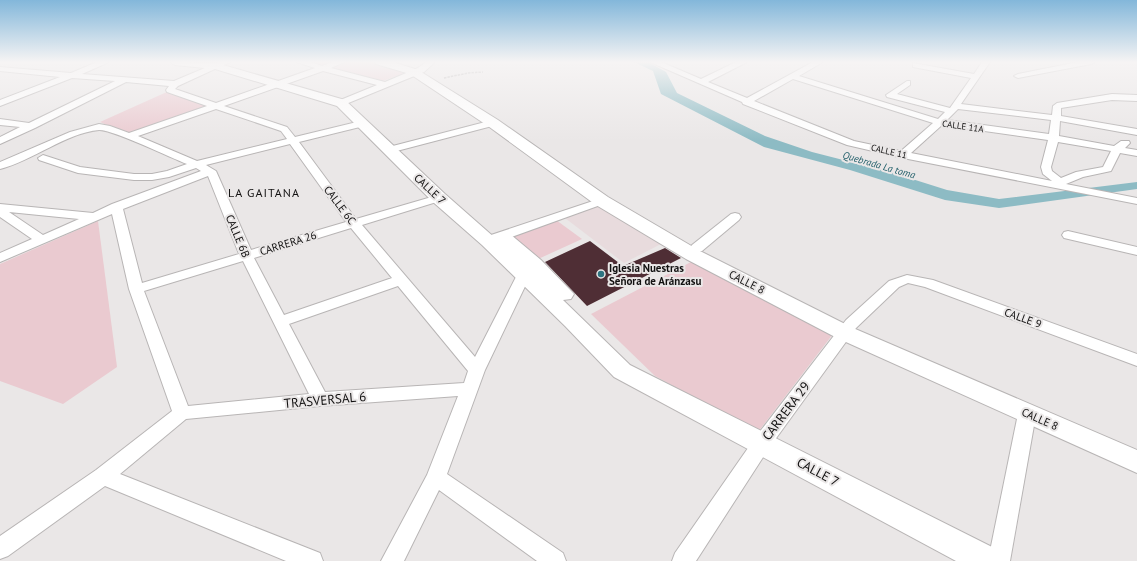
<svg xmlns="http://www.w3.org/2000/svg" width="1137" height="561" viewBox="0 0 1137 561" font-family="'PT Sans',sans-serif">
	<rect width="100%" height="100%" fill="#eae7e7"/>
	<polygon fill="#e8dbdd" points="602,204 663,243 624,263 565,218"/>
	<g fill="#eacad0">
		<polygon points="308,62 372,62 407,72 383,81"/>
		<polygon points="169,91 214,106 130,135 100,122"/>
		<polygon points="556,220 582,239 536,260 508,236"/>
		<polygon points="98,221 117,367 63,404 0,381 0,264"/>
		<polygon points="691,262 833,334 758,432 655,376 591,314"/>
	</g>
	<polygon fill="#8dbbc4" points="634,62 648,62 666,72 677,93 765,136 812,152 890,172 947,190 999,199 1137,182 1137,189 999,208 945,200 850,170 764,147 661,94 653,71"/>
	<polygon fill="#4f2e35" points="590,241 623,266 665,248 681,258 587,306 545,262"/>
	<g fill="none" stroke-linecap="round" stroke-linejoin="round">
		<g stroke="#b8b5b5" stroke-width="2">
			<g id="street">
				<path d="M97,62H109L82,74L174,81L219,62H230L178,86L175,89L216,103L315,68L296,62H310L322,66L332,62H344L331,68L385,82L418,68L426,62H435L424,72L341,106L338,105L337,103L338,101L377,85L323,71L224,106L287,127L295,137L361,121L364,122L366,124L364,126L299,142L356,219L435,196H443L445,198L443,200L362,225L475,357L517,275L526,264H536L538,267L530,276L485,370L447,474L563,553L566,561H537L439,490L404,561H381L427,475L458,396L320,406L186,419L120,474L320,553L323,561H286L105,486L8,556L0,559V536L96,470L172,411L129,289L112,214L0,262V253L32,239L0,217V204L93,213L112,204L201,171L196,168L169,177L152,180H134L78,173L39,160L38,158L43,155L80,167L134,174H152L167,171L187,164C171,158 112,129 99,130C66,133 32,161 0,169V162L70,132L99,124L110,126L129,133L207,106L167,92L166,90L169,86L126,82L35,128L0,144V137L20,127L0,125V119L29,123L115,81L72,78L0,106V100L60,77L0,71V67L71,73ZM216,109L281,131L287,139L197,161L138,136ZM290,144L346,222L251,250L216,171L206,165ZM208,176L239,254L142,283L123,209ZM9,212L79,219L43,235ZM351,228L392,278L284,315L254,258ZM243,261L309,394L188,406L144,291ZM398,286L468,371L464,383L325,392L289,324Z"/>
				<path d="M650,62H661L701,79L736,62H747L708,82L747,98L813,62H823L799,76L938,119L945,112L887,97L886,95L907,81H910V85L897,94L950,108L971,78L913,67V63L974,74L982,62H990L961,104L1052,115L1053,106L1057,103L1112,94L1137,95V101L1112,100L1061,108V116L1137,129V135L1060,121L1059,136L1114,146L1121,141H1129L1130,143L1125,148L1137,150V156L1120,153L1111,171L1083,177L1066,184L1137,198V204L903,158L847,145L743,104L742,102ZM793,79L933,123L901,151L854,141L754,101ZM958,109L1051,120L1049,134L947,120ZM942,125L1048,140L1041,167L1043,174L1052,181L911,153ZM1058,142L1111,151L1103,167L1076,172L1061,178L1052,171L1051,167Z"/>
				<polygon points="1078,62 1095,62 1091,64 1018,78 1014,76 1018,74"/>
				<polygon points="493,120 498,123 496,125 389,153 384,150 385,148"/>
				<polygon points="602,198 606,199 608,201 606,203 495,243 485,243 484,240 485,237"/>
				<polygon points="735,213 739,214 741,217 739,220 702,251 692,251 690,248 692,245 731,214"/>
				<polygon points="1068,231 1137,247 1137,255 1064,238 1062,235 1064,232"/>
				<polygon points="907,275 933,280 1137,354 1137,366 925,287 908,283 899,287 856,328 769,448 696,561 672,561 675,553 755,438 846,320 889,281"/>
				<polygon points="1027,407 1033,409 1036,414 1010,561 988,561 1018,414 1021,409"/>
			</g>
		</g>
		<g stroke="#b8b5b5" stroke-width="2">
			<g id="secondary">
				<polygon points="170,62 216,63 345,100 445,194 495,238 498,234 504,233 510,234 541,260 574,294 571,299 563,300 630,365 998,550 1003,561 956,561 614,377 565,326 482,245 433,202 337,106 215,69 175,65"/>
				<polygon points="375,62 393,62 418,70 498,120 608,197 700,251 853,328 1137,450 1137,473 837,338 686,259 596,205 488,126 410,74 376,64"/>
			</g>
		</g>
		<polyline stroke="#a8a6a6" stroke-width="1.5" stroke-dasharray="2.5 1" stroke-linecap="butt" points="444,78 468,73 483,72"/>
		<use href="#street" fill="#fff" fill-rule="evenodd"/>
		<use href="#secondary" fill="#fff" fill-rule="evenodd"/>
	</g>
	<linearGradient id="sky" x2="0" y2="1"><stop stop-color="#83b7da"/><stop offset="0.44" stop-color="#f6f4f4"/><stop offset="1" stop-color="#f6f4f4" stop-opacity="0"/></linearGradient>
	<rect width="1137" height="141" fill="url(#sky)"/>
	<circle fill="#2e7481" stroke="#eae7e7" stroke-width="1.5" cx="601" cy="274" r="4"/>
	<g text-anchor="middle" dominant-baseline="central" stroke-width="4" stroke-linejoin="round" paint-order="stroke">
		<g font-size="9" fill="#121111" stroke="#eae7e7">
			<text transform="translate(963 126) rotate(8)">CALLE 11A</text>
			<text transform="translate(889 151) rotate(13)">CALLE 11</text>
		</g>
		<g font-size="10" font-style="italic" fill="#23606b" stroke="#eae7e7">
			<text transform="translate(879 165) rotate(16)">Quebrada La toma</text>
		</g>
		<g font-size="11" fill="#121111" stroke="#eae7e7">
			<text transform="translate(430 189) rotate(43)">CALLE 7</text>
			<text transform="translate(340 205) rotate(53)">CALLE 6C</text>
			<text transform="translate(238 236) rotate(67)">CALLE 6B</text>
			<text transform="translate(288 243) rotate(-17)">CARRERA 26</text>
			<text transform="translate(747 282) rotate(27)">CALLE 8</text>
			<text transform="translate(1023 318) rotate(20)">CALLE 9</text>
			<text transform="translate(1040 419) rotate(24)">CALLE 8</text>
		</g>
		<g font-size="11" font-weight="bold" fill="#121111" stroke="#eae7e7" text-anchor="start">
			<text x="609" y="268">Iglesia Nuestras<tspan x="609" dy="13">Señora de Aránzasu</tspan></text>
		</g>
		<g font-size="12" letter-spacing="1" fill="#121111" stroke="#eae7e7">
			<text x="264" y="192">LA GAITANA</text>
		</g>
		<g font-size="13" fill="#121111" stroke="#eae7e7">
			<text transform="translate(325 400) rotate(-5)">TRASVERSAL 6</text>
			<text transform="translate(786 411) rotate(-53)">CARRERA 29</text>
			<text transform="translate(818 472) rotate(28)">CALLE 7</text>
		</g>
	</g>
</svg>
